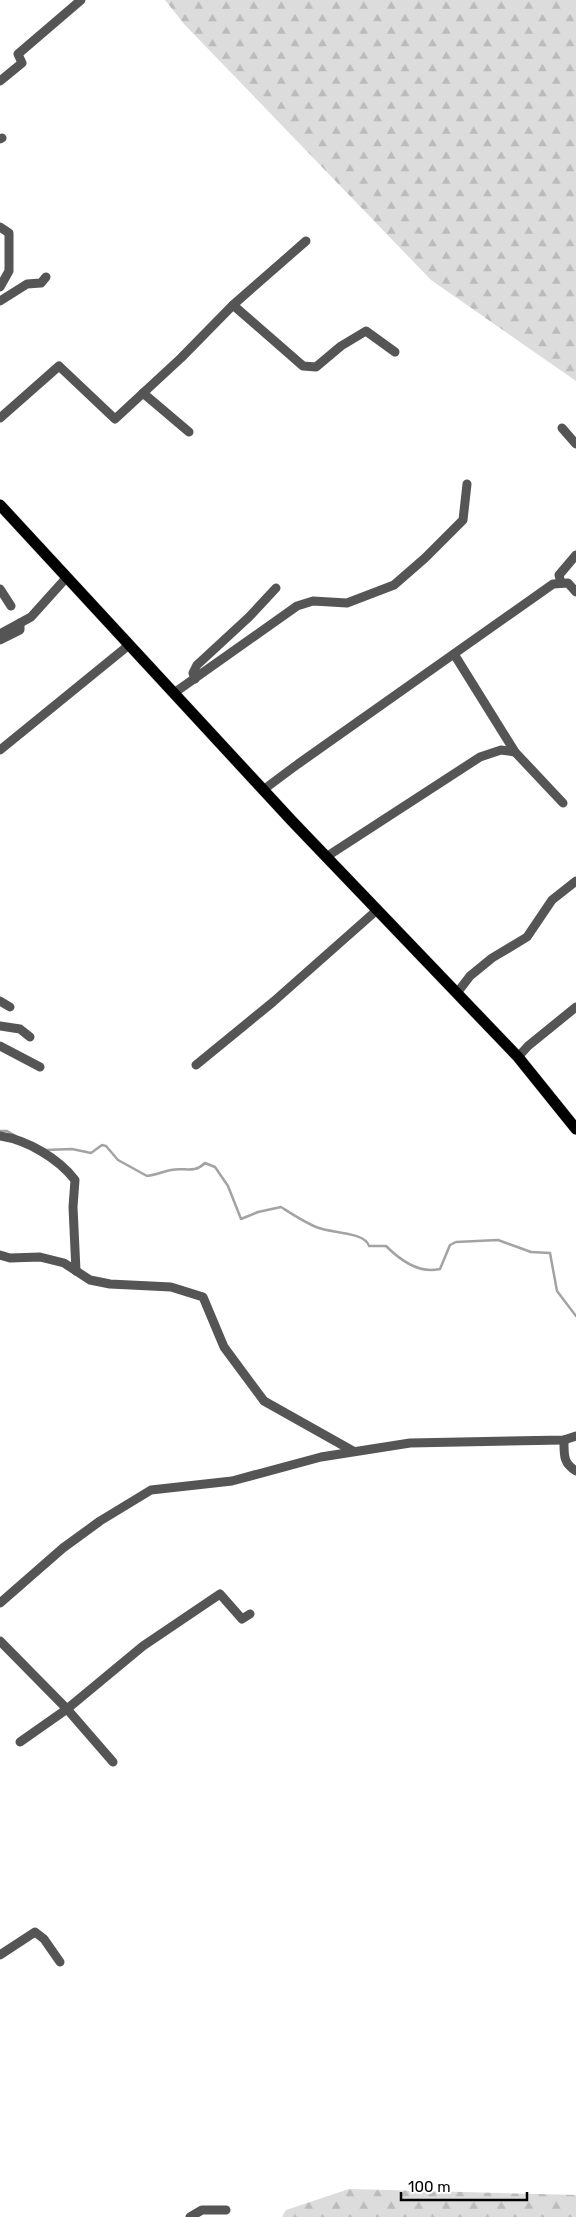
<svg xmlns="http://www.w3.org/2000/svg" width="576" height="2217" viewBox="0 0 576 2217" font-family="Rubik,sans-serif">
	<defs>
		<pattern id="forest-firs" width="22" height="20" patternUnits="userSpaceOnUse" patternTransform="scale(1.25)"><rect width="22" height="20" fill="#dcdcdc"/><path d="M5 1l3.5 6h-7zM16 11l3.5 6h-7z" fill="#bbb"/></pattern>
	</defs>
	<rect width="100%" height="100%" fill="#fff"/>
	<g fill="url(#forest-firs)">
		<polygon points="165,0 576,0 576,381 431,280 184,24"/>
		<polygon points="349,2189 576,2195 576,2217 282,2217 286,2210"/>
	</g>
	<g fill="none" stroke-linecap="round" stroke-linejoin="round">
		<g stroke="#a3a3a3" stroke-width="2.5">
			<polyline points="0,1131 7,1131 16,1136"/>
			<path d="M45,1150L72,1149L91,1153L102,1145L106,1146L118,1160L147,1176C155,1175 162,1172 171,1170C184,1167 194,1174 205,1163L215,1167L228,1186L241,1219L258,1212L281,1207C292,1214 307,1224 319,1228C331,1233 365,1232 369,1246H386C400,1260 420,1274 440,1269L450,1245L456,1242L498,1240L531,1252L550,1253L557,1291L576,1316"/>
		</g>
		<g stroke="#dbdbdb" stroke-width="12">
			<polyline id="major" points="0,505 292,821 518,1057 576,1129"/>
		</g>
		<g stroke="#555" stroke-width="9">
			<polyline points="0,81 22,63 18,54 81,0"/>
			<polyline points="0,139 2,138"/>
			<polyline points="0,227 9,233 9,271 0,287"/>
			<polyline points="0,301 27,284 41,283 46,277"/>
			<polyline points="233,305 303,366 316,367 341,346 366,331 395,352"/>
			<polyline points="143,393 189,432"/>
			<polyline points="0,418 59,366 115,419 181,358 233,305 306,241"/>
			<polyline points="562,428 576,444"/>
			<polyline points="561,583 559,575 576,555"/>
			<polyline points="0,589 11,606"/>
			<polyline points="0,634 31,617 67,577"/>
			<polyline points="0,640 20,630 20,623"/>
			<polyline points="454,654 515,752 563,803"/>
			<polyline points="195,679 193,673 197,665 249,617 276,588"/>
			<polyline points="174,693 297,606 313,601 347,603 394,585 425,558 463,520 467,484"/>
			<polyline points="0,750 129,645"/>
			<polyline points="263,790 298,764 553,584 568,583 576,592"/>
			<polyline points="326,857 480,757 501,750 515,752"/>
			<polyline points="457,993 470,976 492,958 527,937 552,900 576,881"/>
			<polyline points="0,1001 10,1007"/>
			<polyline points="0,1026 20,1029 30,1037"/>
			<polyline points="0,1046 40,1067"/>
			<polyline points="518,1057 528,1046 576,1007"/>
			<polyline points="196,1065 273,1002 377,910"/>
			<path d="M0,1136C27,1140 58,1158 75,1180L73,1207L76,1271"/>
			<polyline points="0,1255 10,1258 40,1257 64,1263 90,1280 110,1284 171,1287 203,1297 224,1347 264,1401 353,1451"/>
			<path d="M564,1440C564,1455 563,1463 576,1471"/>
			<polyline points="0,1603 63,1548 100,1521 151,1490 232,1481 321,1457 410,1443 564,1440 576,1436"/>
			<polyline points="0,1641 67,1709 113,1762"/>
			<polyline points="20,1742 67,1709 143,1646 220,1594 242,1619 250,1614"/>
			<polyline points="0,1955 35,1932 44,1939 60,1962"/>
			<polyline points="190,2217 202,2210 226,2210"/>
		</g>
		<use href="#major" stroke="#000" stroke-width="11"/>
	</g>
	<path d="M401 2192v8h126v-8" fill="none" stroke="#000000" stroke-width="2.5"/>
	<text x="408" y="2192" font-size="15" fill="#000000" stroke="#ffffff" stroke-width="4" paint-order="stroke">100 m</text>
</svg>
